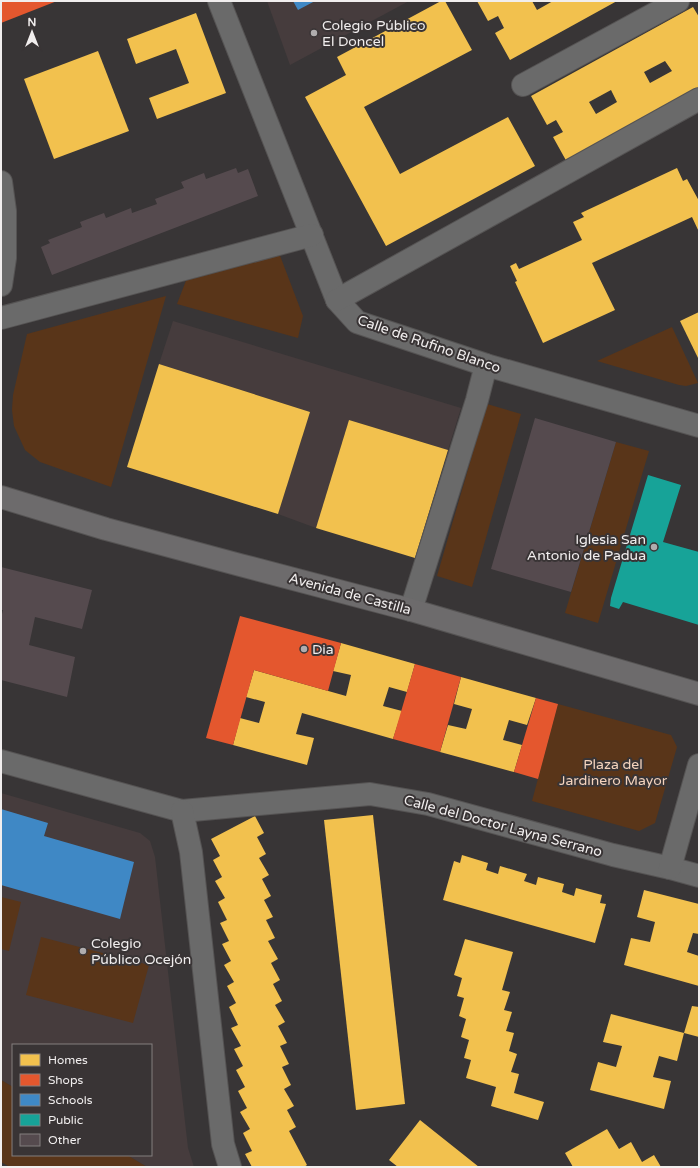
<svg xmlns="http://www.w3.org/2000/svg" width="700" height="1168" viewBox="0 0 700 1168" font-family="'Varela Round',sans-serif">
	<rect width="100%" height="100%" fill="#383536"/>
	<g fill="#463c3d">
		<polygon points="267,1 409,1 290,65"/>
		<polygon points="173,321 461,408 448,450 349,420 316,528 278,514 310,412 159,364"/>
		<polygon points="1,793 140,833 150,841 155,857 188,1148 194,1167 147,1167 127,1155 151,1155 151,1045 13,1045 13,1087 1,1080"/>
	</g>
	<g fill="#593519">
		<polygon points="279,253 303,316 298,338 177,304 187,278"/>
		<polygon points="166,296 111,487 40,462 25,450 14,426 12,410 13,395 27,334"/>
		<polygon points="672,327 698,383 686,386 679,385 597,361"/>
		<polygon points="487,404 521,414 472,587 437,576"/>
		<polygon points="616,442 649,451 598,623 565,613"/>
		<polygon points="558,704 671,735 677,747 655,823 639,831 532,801"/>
		<polygon points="1,897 21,902 9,951 1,949"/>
		<polygon points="41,937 149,965 133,1023 26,995"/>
		<polygon points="1,1080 13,1087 13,1155 127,1155 147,1167 10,1167 1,1162"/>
	</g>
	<g fill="#f2c14e" fill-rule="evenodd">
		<polygon points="441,1 445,1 472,50 364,107 400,174 508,117 535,166 386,246 305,97 346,75 337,57"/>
		<polygon points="477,1 532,1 537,10 553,1 617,1 510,60 495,33 504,28 498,16 488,21"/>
		<path d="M693,7L699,17V92L568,164L553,137L563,132L556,120L547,125L531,96ZM665,61L672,71L650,83L644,72ZM611,90L617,102L596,114L589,102Z"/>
		<polygon points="196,13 226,93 157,119 149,98 189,83 176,49 136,64 127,39"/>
		<polygon points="98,51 129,131 54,159 24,79"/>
		<polygon points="677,168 683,181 687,179 699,201 699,232 692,217 592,263 615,310 543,343 515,282 517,281 510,266 516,263 519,269 582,240 573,222 584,217 581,213"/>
		<polygon points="699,312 699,360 680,321"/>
		<polygon points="159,364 310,412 278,514 127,467"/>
		<polygon points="349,420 448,450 415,558 316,528"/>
		<polygon points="341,643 415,664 407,692 389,687 383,706 402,711 393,739 302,713 296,734 314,738 307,765 233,745 240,718 259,723 265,702 246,697 254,670 346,696 351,675 333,671"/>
		<polygon points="461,677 536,698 527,725 509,720 503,740 522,745 514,772 440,752 448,725 466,729 472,709 454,704"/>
		<polygon points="373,815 405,1104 356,1110 324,820"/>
		<polygon points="255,816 264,833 257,837 266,854 259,858 269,875 262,879 271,896 264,900 273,917 266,920 275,938 268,941 278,959 271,963 280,980 273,984 282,1001 275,1005 285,1022 278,1026 287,1043 280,1046 289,1064 282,1067 291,1085 284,1089 294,1106 287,1110 296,1127 289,1131 307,1165 304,1167 252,1167 245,1154 252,1151 243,1133 250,1129 240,1112 247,1108 238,1091 245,1087 236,1070 243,1066 234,1049 241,1046 231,1028 238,1025 229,1007 236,1003 227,986 234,982 224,965 231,961 222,944 229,941 220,923 227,920 218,902 225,898 215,881 222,877 213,860 220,856 211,839"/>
		<polygon points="462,855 488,863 486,870 498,874 500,866 527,874 524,881 536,885 538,877 564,884 562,892 574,896 576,888 602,895 600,903 606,904 595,943 443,900 454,861 460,863"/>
		<polygon points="644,890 699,904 699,934 693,933 687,952 699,956 699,986 624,965 631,938 650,942 655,922 637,917"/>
		<polygon points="465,939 513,952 502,990 510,992 504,1010 512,1012 506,1031 514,1033 509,1051 517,1054 511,1072 519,1074 514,1093 544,1102 538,1120 491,1106 496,1087 466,1078 471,1060 464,1058 469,1040 461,1037 466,1019 459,1016 464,998 457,996 462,978 454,975"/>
		<polygon points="692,1006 699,1007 699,1037 684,1033 677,1061 659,1056 653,1077 671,1081 664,1109 590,1090 598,1062 616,1067 622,1046 603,1042 611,1014 684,1033"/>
		<polygon points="420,1120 435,1132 479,1167 398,1167 389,1160"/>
		<polygon points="607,1129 619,1149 631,1142 642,1162 654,1155 661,1167 573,1167 565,1153"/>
	</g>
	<g fill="#e4572e">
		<polygon points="1,1 57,1 1,23"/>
		<polygon points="240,616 341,643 328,691 254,670 233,745 206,738"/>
		<polygon points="415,664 461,677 440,752 393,739"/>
		<polygon points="536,698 558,704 538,779 514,772"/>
	</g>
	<g fill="#3f88c5">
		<polygon points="293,1 315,1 298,10"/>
		<polygon points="1,809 48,823 44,836 134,862 120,919 1,885"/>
	</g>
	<polygon fill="#17a398" points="648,475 681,485 663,542 699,552 699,625 623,602 619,609 610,606 611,598"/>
	<g fill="#554a4e">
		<polygon points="236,168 238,173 248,169 258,196 52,275 41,247 50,243 48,240 82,227 80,222 104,213 106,218 131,208 132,213 157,204 155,199 184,188 181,182 204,173 206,179"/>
		<polygon points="535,418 616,442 571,592 491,569"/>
		<polygon points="1,567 92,590 82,629 35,617 29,645 75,657 67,697 1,680 1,618 3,610 1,610"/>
	</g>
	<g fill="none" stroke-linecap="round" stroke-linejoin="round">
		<g stroke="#555353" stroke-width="24">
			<g id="street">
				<polyline points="219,1 337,300 357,322 486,365 699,426"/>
				<polyline points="523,85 678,1"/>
				<polyline points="1,182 5,211 5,258 1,285"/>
				<polyline points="337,300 699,99"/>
				<polyline points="1,318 312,235"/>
				<polyline points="411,610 477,400 486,365"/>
				<polyline points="1,761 182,811 370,794 428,804 613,855 670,868 699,876"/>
				<polyline points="182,811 191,852 223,1144 230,1167"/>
				<polyline points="670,868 699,765"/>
			</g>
		</g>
		<g stroke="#555353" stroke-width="24">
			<polyline id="secondary" points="1,497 106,529 240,565 411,610 699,694"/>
		</g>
		<use href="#street" stroke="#6a6a6a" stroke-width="22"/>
		<use href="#secondary" stroke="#6d6b6c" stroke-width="22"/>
	</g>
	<g fill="#b0adae" stroke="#393435" stroke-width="1.5">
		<circle cx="314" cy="33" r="4"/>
		<circle cx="654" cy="547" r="4"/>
		<circle cx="304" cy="649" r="4"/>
		<circle cx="83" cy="951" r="4"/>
	</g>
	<g text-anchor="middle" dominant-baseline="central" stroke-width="4" stroke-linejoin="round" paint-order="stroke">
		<g font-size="14" fill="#f1eeee" stroke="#393435" text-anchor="start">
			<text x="322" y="25">Colegio Público<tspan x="322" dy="16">El Doncel</tspan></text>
			<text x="646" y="539" text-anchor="end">Iglesia San<tspan x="646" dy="16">Antonio de Padua</tspan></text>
			<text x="312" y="649">Dia</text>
			<text x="91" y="943">Colegio<tspan x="91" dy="16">Público Ocejón</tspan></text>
		</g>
		<g font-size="14" fill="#f1eeee" stroke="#393435">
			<text transform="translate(429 344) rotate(19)">Calle de Rufino Blanco</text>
			<text transform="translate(350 594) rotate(15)">Avenida de Castilla</text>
			<text transform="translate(503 826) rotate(15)">Calle del Doctor Layna Serrano</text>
		</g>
		<g font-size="14" fill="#f4d3bd" stroke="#393435">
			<text x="613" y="764">Plaza del<tspan x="613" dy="16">Jardinero Mayor</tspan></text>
		</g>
	</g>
	<rect width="700" height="1168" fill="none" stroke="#f1eeee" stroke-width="4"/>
	<rect x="12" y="1044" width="140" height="112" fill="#393435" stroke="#837e7f"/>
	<rect x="20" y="1054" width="20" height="12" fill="#f2c14e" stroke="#837e7f"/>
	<text x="48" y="1064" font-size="12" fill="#f1eeee">Homes</text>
	<rect x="20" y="1074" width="20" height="12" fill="#e4572e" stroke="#837e7f"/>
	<text x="48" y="1084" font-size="12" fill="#f1eeee">Shops</text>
	<rect x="20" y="1094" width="20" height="12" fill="#3f88c5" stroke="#837e7f"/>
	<text x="48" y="1104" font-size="12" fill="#f1eeee">Schools</text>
	<rect x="20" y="1114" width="20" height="12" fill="#17a398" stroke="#837e7f"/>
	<text x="48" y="1124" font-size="12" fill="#f1eeee">Public</text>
	<rect x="20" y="1134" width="20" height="12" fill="#554a4e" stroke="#837e7f"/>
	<text x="48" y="1144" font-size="12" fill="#f1eeee">Other</text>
	<g transform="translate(32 32)" stroke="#393435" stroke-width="3" paint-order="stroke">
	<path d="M0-3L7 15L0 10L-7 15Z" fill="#f1eeee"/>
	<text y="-6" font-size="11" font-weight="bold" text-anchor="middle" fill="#f1eeee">N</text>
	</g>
</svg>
